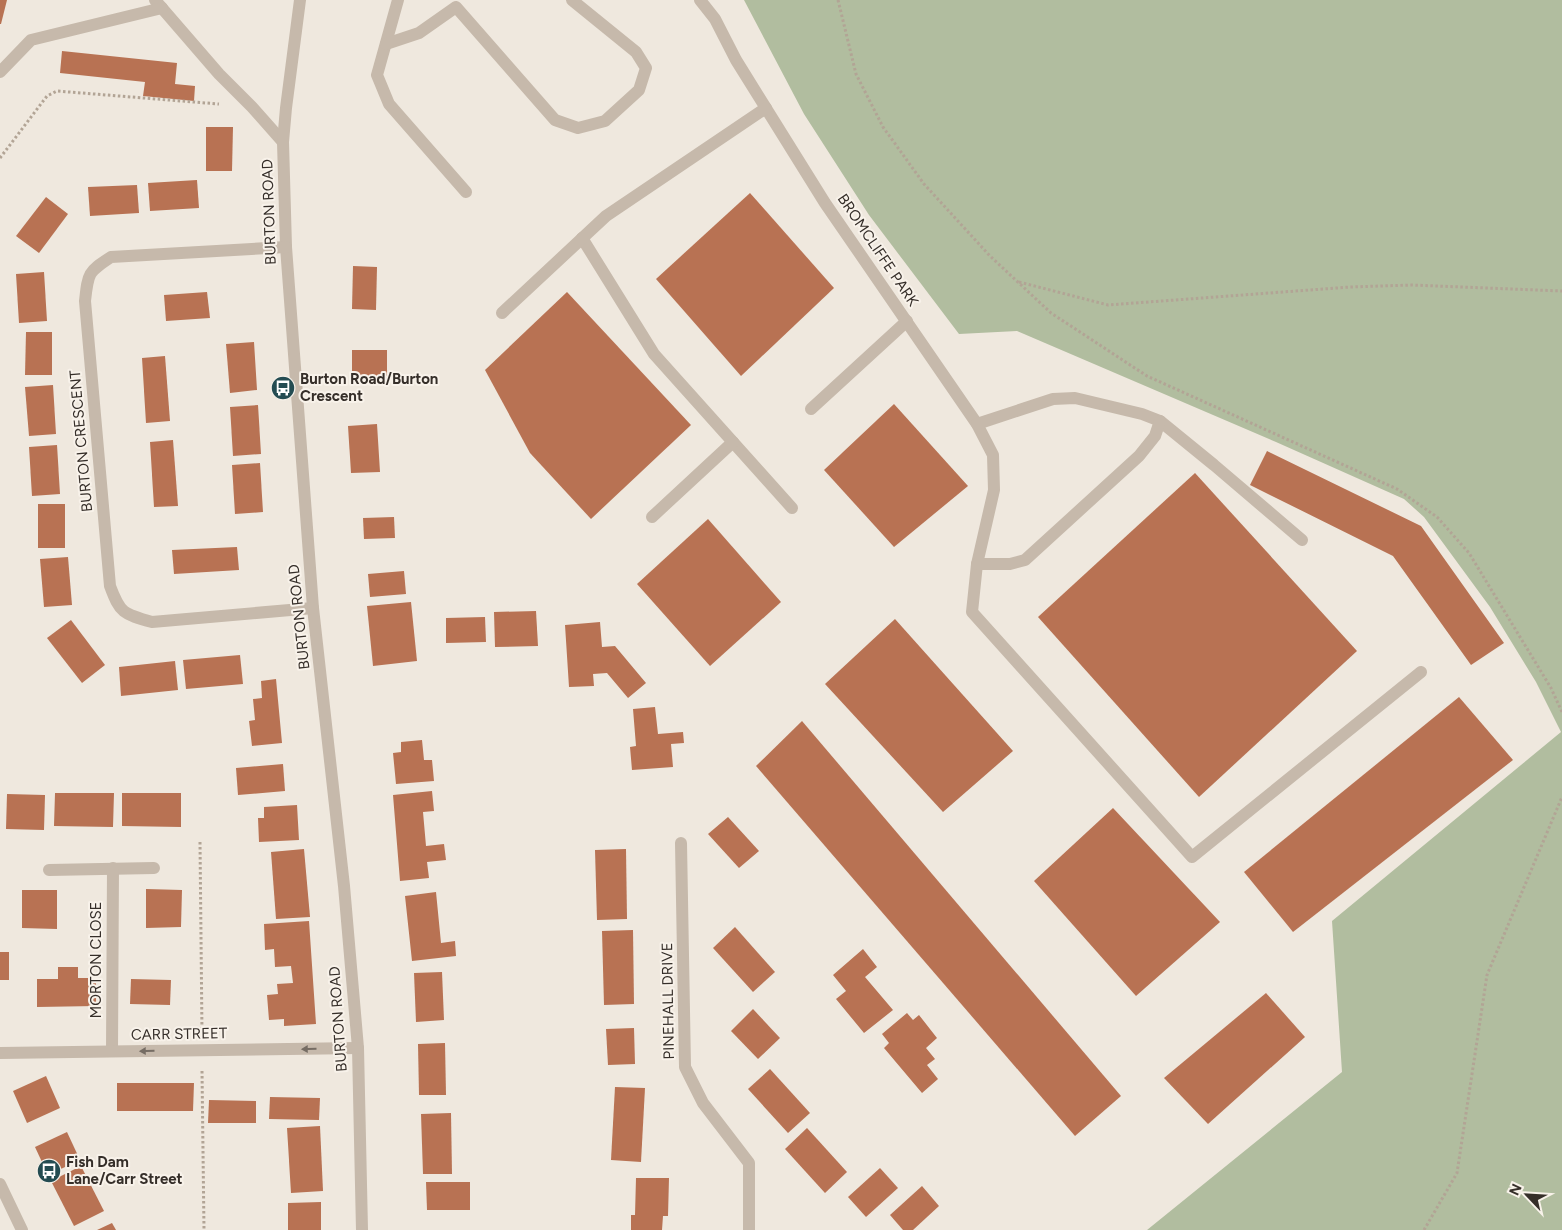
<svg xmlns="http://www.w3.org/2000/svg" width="1562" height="1230" viewBox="0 0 1562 1230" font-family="Figtree,sans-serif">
	<rect width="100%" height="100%" fill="#efe8de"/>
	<polygon fill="#b1bd9f" points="744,0 1562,0 1562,1230 1147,1230 1342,1072 1332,921 1561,732 1536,682 1490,607 1424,517 1404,499 1276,442 1017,331 959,334 869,215 804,114"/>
	<g fill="#b87253">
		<polygon points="0,0 7,0 1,24 0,24"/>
		<polygon points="62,51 177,63 175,84 195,86 194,101 143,96 145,82 60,73"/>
		<polygon points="206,127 233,127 232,171 206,171"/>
		<polygon points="197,180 199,208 150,211 148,183"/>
		<polygon points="137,185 139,213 90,216 88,187"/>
		<polygon points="750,193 834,288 741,376 656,279"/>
		<polygon points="46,197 68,214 39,253 16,236"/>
		<polygon points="353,266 377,267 376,310 352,309"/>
		<polygon points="44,272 47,321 19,323 16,274"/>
		<polygon points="207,292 210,318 166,321 164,295"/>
		<polygon points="567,292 691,425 591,519 530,453 485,370"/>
		<polygon points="26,332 52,332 52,375 25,375"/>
		<polygon points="254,342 257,390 230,393 226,344"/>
		<rect x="352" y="350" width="35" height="26"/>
		<polygon points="165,356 170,421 146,423 142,358"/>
		<polygon points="53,385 56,434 29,436 25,387"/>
		<polygon points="894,404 968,486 894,547 824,470"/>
		<polygon points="258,405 261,454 233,456 230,407"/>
		<polygon points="377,424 380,472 351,473 348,426"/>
		<polygon points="173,440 178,506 154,507 150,442"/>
		<polygon points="57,445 60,494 32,496 29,447"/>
		<polygon points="1267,451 1421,526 1504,643 1471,665 1393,556 1250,485"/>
		<polygon points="260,463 263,512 235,514 232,465"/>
		<polygon points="1195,473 1357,651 1199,797 1038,617"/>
		<rect x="38" y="504" width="27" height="44"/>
		<polygon points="394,517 395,538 364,539 363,518"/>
		<polygon points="708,519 781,602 710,666 637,584"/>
		<polygon points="237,547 239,570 174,574 172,550"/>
		<polygon points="68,557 72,605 44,607 40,559"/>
		<polygon points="404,571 406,594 370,597 368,574"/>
		<polygon points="411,602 417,661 373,666 367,606"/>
		<polygon points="536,611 538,646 495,647 494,612"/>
		<polygon points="485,617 486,642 446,643 446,618"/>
		<polygon points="895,619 1013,751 943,812 825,684"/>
		<polygon points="71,620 105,665 82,683 47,638"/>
		<polygon points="600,622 602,647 615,646 646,683 628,698 607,673 593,674 594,686 569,687 565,625"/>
		<polygon points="240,655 243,684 186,689 183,660"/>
		<polygon points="175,661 178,690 121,696 119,667"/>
		<polygon points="276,679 282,743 252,746 249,721 255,720 253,699 262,698 261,681"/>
		<polygon points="1459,697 1513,760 1293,932 1244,872"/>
		<polygon points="655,707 658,734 683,732 684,743 671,744 673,767 632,770 630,747 636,746 633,709"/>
		<polygon points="802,721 1121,1096 1075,1136 756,766"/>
		<polygon points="422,740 424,760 432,760 434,781 396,784 393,753 401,752 401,742"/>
		<polygon points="283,764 285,791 238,795 236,768"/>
		<polygon points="432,791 434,811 423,812 426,846 444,844 446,860 427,862 429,878 400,881 393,795"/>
		<polygon points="55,793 114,793 113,827 54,826"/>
		<polygon points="122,793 181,793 181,827 122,826"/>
		<polygon points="7,794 45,795 44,830 6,829"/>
		<polygon points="297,805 299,840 259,842 258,818 264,818 264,807"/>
		<polygon points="1113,808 1220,922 1136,996 1034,881"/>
		<polygon points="728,817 759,851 739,868 708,834"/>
		<polygon points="304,849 310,917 276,919 271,852"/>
		<polygon points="626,849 627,919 597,920 595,850"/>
		<polygon points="146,889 182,890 181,927 146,928"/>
		<polygon points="22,890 57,890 57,929 22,928"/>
		<polygon points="436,892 441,943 455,941 456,956 412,961 405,896"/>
		<polygon points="309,921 316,1024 284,1026 284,1019 269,1020 267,995 278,994 277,984 293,983 291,966 275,967 274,949 265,950 264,924"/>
		<polygon points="735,927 775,972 753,992 713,948"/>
		<polygon points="633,930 634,1004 604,1005 602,931"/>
		<polygon points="863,949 877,967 865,977 893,1010 864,1033 836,999 846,991 833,975"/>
		<rect x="0" y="952" width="9" height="28"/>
		<polygon points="58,967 78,967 78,978 96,978 96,1006 37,1007 37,979 58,979"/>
		<polygon points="442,972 444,1020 416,1022 414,973"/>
		<polygon points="131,979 171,980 170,1005 130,1004"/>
		<polygon points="1266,993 1305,1037 1208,1124 1164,1078"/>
		<polygon points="753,1009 780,1038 758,1059 731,1031"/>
		<polygon points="907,1013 913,1020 919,1015 937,1038 926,1048 935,1059 927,1065 938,1079 922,1093 884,1048 889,1043 882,1034"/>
		<polygon points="634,1028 635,1064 608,1065 606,1029"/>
		<polygon points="445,1043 446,1095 419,1095 418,1044"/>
		<polygon points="770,1069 810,1113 788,1133 748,1089"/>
		<polygon points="46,1076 60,1108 27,1123 13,1091"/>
		<polygon points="117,1083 194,1083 193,1111 117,1111"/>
		<polygon points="615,1087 645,1088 641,1162 611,1160"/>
		<polygon points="270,1097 320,1098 319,1120 269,1119"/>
		<polygon points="209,1100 256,1101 256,1123 208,1123"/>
		<polygon points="451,1113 452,1174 423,1174 421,1114"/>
		<polygon points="320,1126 323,1191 291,1193 287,1128"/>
		<polygon points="807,1128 847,1172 825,1193 785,1149"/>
		<polygon points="67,1132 80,1160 48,1175 35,1147"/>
		<polygon points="81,1166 104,1211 74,1226 51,1181"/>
		<polygon points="880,1168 898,1188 866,1217 848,1197"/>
		<polygon points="636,1178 669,1178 668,1216 663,1216 662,1230 631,1230 631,1215 635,1215"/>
		<polygon points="426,1182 470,1182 470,1210 427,1210"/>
		<polygon points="922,1186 939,1206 913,1230 903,1230 890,1215"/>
		<polygon points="321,1202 321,1230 288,1230 288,1203"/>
		<polygon points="112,1223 116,1230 97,1230"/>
	</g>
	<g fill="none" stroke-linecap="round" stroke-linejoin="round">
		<g stroke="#b2a495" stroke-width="3" stroke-dasharray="2.5 2.5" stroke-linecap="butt">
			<polyline points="838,0 856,74 883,127 924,184 990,256 1051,313 1147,376 1397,489 1437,517 1469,553 1551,688 1562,712"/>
			<polyline points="0,158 47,96 57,91 219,104"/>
			<polyline points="1019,282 1108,305 1350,287 1412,285 1562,291"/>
			<polyline points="200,842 202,1032"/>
			<polyline points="202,1071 204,1230"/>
			<polyline points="1424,1230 1457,1173 1487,975 1562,797"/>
		</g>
		<g stroke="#c6b9ab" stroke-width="12">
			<polyline points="155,0 219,74 252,107 283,142"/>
			<polyline points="300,0 286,108 283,142 286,247 313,608 344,886 358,1048 362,1230"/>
			<polyline points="398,0 377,75 389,104 466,192"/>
			<polyline points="700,0 715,19 736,60 825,203 977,424 993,455 994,490 977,564 972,612 1192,857 1421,672"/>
			<polyline points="386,44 419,33 456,7 555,120 578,128 605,121 639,90 646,68 636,52 572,0"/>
			<polyline points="0,72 31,40 162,8"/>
			<polyline points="582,238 654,354 792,508"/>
			<path d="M286,247L111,257C88,272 88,273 85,301L110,586C120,613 123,614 152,622L313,608"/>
			<polyline points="502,313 606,216 766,108"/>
			<polyline points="811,409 907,321"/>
			<polyline points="977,424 1053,399 1075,398 1142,414 1160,421 1214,465 1302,540"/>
			<polyline points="652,517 733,442"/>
			<polyline points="977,564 1010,564 1025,560 1139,456 1155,436 1160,421"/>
			<polyline points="681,843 685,1067 703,1103 749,1163 749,1230"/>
			<polyline points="49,870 154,868"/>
			<polyline points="112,1051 113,868"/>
			<polyline points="0,1053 358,1048"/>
			<polyline points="0,1184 22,1230"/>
		</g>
	</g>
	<defs><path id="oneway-solid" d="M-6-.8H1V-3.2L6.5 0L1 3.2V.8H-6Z" transform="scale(1.25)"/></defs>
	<g fill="#766d64">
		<use href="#oneway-solid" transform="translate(309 1049) rotate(179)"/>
		<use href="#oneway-solid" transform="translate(147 1051) rotate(179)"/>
	</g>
	<defs>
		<g id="bus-disc" transform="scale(1.25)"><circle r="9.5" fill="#244c52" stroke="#f8f2ea"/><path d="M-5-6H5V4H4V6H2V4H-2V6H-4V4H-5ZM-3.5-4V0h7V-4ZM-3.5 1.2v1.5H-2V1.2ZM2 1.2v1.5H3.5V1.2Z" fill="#fff"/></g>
	</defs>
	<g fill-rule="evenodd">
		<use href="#bus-disc" x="283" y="388"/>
		<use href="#bus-disc" x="49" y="1171"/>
	</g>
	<g text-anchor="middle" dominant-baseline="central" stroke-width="4" stroke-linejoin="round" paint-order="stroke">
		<g font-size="15" fill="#352e29" stroke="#f8f2ea">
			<text transform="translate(269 212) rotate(-92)">BURTON ROAD</text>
			<text transform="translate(878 250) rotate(56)">BROMCLIFFE PARK</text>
			<text transform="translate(81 441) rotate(-95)">BURTON CRESCENT</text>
			<text transform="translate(299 617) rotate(-96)">BURTON ROAD</text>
			<text transform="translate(96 960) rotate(-90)">MORTON CLOSE</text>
			<text transform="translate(668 1001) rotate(-91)">PINEHALL DRIVE</text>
			<text transform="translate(338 1019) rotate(-94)">BURTON ROAD</text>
			<text transform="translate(179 1034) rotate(-1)">CARR STREET</text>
		</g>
		<g font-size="15" font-weight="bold" fill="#352e29" stroke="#f8f2ea" text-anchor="start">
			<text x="300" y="379">Burton Road/Burton<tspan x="300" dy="17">Crescent</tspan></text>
			<text x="66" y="1162">Fish Dam<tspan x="66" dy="17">Lane/Carr Street</tspan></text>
		</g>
	</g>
	<g transform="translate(1527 1195) rotate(295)" stroke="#f8f2ea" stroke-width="4" paint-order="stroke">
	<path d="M0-4L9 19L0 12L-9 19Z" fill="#352e29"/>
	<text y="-8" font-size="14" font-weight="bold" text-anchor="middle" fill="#352e29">N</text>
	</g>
</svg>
